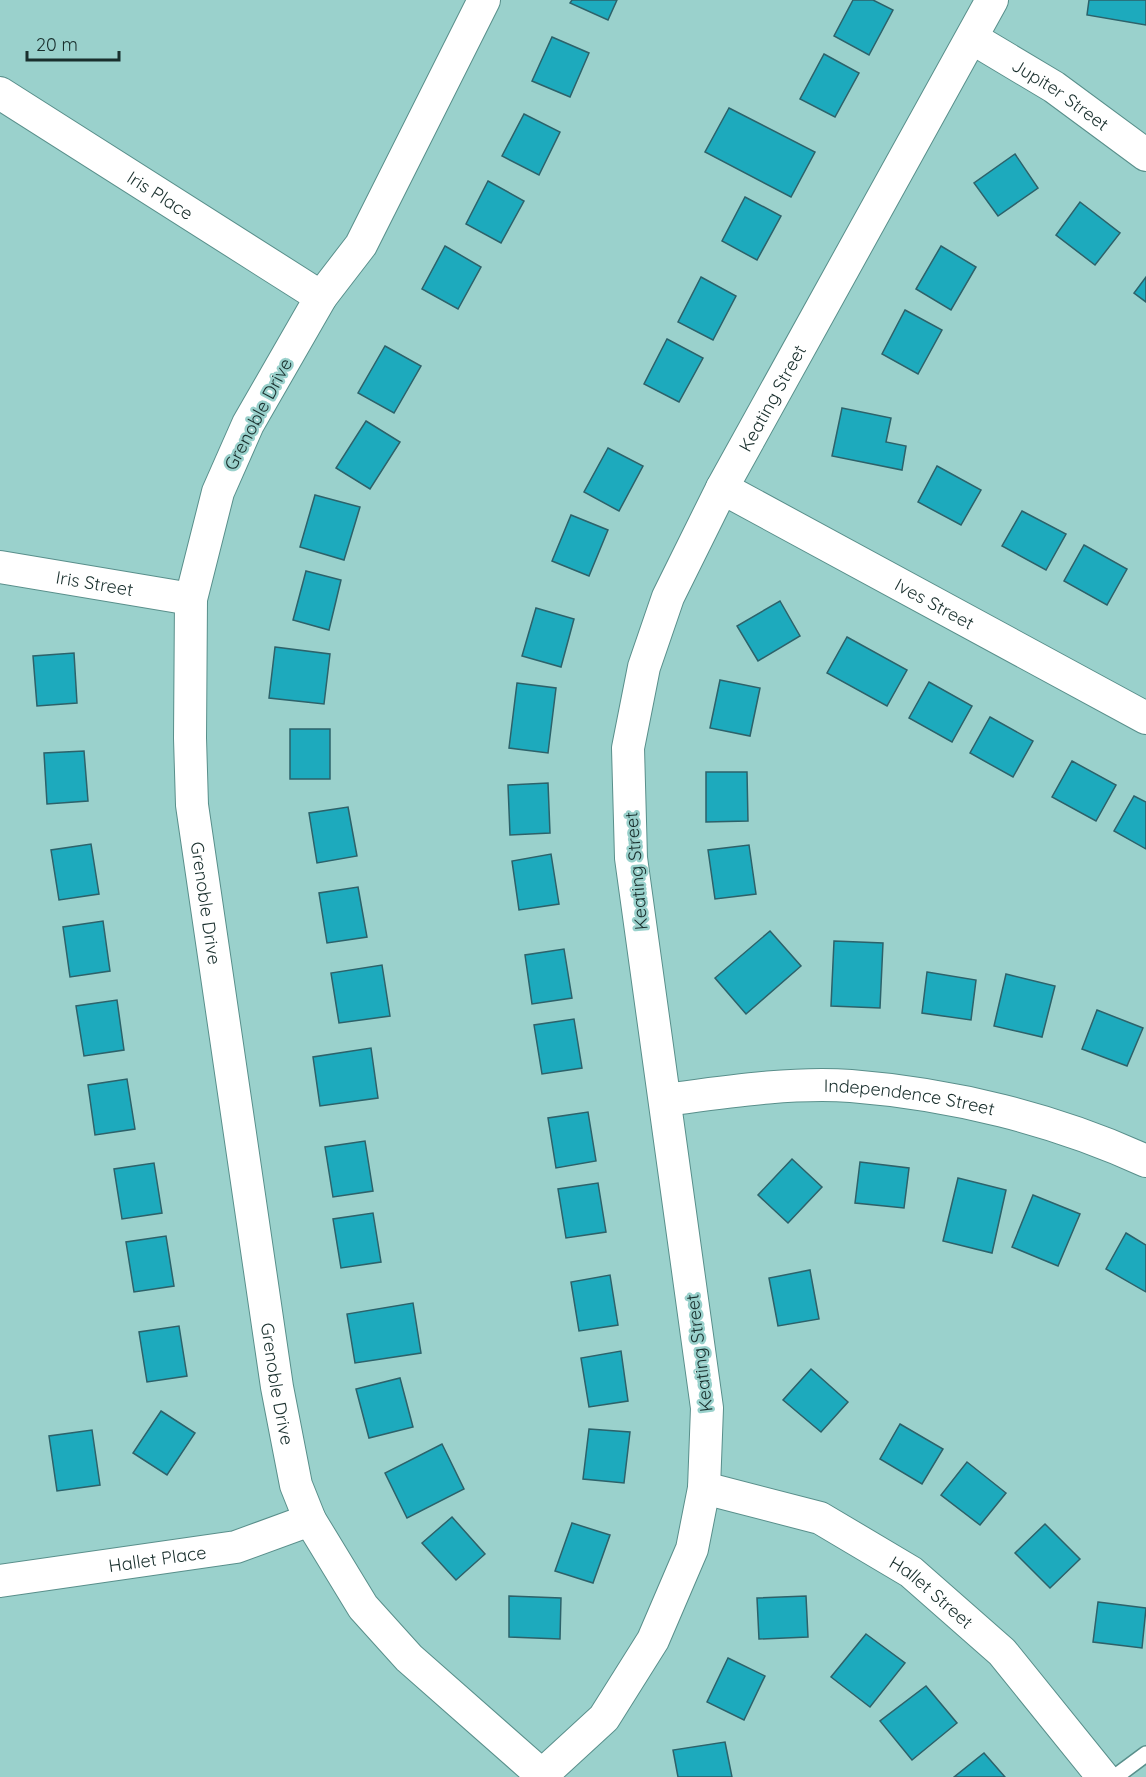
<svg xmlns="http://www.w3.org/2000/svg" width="1146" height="1777" viewBox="0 0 1146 1777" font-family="Quicksand,sans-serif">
	<rect width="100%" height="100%" fill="#9ad1cc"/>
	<g fill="#1daabd" stroke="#2d626a" stroke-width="1.5">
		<polygon points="572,0 617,0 608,20 570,3"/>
		<polygon points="853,0 873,0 893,10 869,55 834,36"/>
		<polygon points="1089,0 1146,0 1146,25 1087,15"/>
		<polygon points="552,37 589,53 570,97 532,81"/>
		<polygon points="824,54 859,73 835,117 800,99"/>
		<polygon points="729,108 815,152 791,197 705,152"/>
		<polygon points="524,114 560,132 539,175 502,156"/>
		<polygon points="1015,154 1038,188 998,216 974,183"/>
		<polygon points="488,181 524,201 501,243 466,224"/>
		<polygon points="745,197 781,216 757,260 722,241"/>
		<polygon points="1080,202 1120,233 1095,265 1056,235"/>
		<polygon points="445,246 481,267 458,309 422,289"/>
		<polygon points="941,246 976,267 951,310 916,289"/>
		<polygon points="701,277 736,296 713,340 678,322"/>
		<polygon points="1146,277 1146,302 1134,293"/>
		<polygon points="905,310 942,330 918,374 882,354"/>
		<polygon points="667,339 703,358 679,402 644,384"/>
		<polygon points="385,346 421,366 394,413 358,393"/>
		<polygon points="842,408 891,418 886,442 906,446 902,470 832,456"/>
		<polygon points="366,421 400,442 370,489 336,468"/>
		<polygon points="608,448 643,466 619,511 584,492"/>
		<polygon points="937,466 981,490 961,525 918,502"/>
		<polygon points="315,495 360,507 344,560 300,547"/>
		<polygon points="1022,511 1066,534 1046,570 1002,546"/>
		<polygon points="571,515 608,530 589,576 552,561"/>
		<polygon points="1084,545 1127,569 1107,605 1064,581"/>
		<polygon points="306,571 341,580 329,630 293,620"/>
		<polygon points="780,601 800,636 758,661 737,626"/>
		<polygon points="536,608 574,619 561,667 522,656"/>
		<polygon points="847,637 907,670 887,706 827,673"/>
		<polygon points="275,647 330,654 324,704 269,698"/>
		<polygon points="74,653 77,703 37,706 33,656"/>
		<polygon points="720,680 760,688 750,736 710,728"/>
		<polygon points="929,682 972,706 952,742 909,718"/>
		<polygon points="517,683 556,688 548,753 509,748"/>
		<polygon points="990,717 1033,741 1013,777 970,753"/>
		<rect x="290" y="729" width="40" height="50"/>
		<polygon points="84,751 88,801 47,804 44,753"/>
		<polygon points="1072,761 1116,785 1096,821 1052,797"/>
		<polygon points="706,772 747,772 748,821 706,822"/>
		<polygon points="548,783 550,833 510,835 508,785"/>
		<polygon points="1134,796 1146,802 1146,849 1114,831"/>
		<polygon points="348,807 357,856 317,863 309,813"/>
		<polygon points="91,844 99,894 59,900 51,850"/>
		<polygon points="749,845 756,894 715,899 708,850"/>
		<polygon points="551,854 559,904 519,910 512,861"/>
		<polygon points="358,887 367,937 327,943 319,893"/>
		<polygon points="103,921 110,971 70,977 63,927"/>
		<polygon points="770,931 801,966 746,1014 715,978"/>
		<polygon points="834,941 883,943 880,1008 831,1006"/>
		<polygon points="564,949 572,998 532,1004 525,955"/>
		<polygon points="382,965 390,1016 339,1023 331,973"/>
		<polygon points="927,972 976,980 971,1020 922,1013"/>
		<polygon points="1006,974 1055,986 1042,1037 994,1026"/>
		<polygon points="117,1000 124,1050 84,1056 76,1006"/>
		<polygon points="1097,1010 1143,1028 1127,1066 1082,1049"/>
		<polygon points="574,1019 582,1068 542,1074 534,1025"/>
		<polygon points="371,1048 378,1098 320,1106 313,1057"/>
		<polygon points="127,1079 135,1129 95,1135 88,1085"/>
		<polygon points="588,1112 596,1161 556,1168 548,1118"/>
		<polygon points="365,1141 373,1191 333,1197 325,1147"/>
		<polygon points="792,1159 822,1187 788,1223 758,1195"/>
		<polygon points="860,1162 909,1168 904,1208 855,1203"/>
		<polygon points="154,1163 162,1213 122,1219 114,1169"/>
		<polygon points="958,1178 1006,1190 992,1253 943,1241"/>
		<polygon points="598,1183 606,1232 566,1238 558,1189"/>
		<polygon points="1033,1195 1080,1214 1058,1266 1012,1247"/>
		<polygon points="373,1213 381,1262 341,1268 333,1219"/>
		<polygon points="1126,1233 1146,1245 1146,1292 1106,1269"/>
		<polygon points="166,1236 174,1286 134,1292 126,1242"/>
		<polygon points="810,1270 819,1319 778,1326 769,1278"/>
		<polygon points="610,1275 618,1325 579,1331 571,1282"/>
		<polygon points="413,1303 421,1353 355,1363 347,1314"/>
		<polygon points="179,1326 187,1376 147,1382 139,1332"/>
		<polygon points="621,1351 628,1401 589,1407 581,1358"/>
		<polygon points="811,1369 848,1402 821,1432 783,1400"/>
		<polygon points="400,1378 413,1427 369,1438 356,1389"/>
		<polygon points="161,1411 195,1433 167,1475 133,1453"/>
		<polygon points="900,1424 943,1449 922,1484 880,1459"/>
		<polygon points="589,1429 630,1432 624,1483 583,1479"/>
		<polygon points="92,1430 100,1485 57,1491 49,1436"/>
		<polygon points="442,1444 464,1489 407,1518 385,1473"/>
		<polygon points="967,1462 1006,1493 980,1525 941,1495"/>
		<polygon points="452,1517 485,1554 456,1580 422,1543"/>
		<polygon points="572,1523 610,1535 593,1583 555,1571"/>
		<polygon points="1045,1524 1080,1559 1050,1588 1015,1553"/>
		<polygon points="509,1596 561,1598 560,1639 509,1637"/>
		<polygon points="806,1596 808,1637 759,1639 757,1598"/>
		<polygon points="1098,1602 1146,1608 1142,1648 1093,1642"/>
		<polygon points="866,1634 905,1663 870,1707 831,1677"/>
		<polygon points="728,1658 765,1676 744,1720 707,1702"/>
		<polygon points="926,1686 957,1723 912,1760 880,1721"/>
		<polygon points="725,1742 732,1777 678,1777 673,1750"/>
		<polygon points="984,1753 1005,1777 954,1777"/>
	</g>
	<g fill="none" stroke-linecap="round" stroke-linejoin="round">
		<g stroke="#598f8b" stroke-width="18">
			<polyline id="lane" points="1115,1777 1146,1754"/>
		</g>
		<g stroke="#598f8b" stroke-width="34">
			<g id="street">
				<path id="s1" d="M484,0L361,245L321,297L248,424L218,492L191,599L190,738L192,805L277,1387L296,1485L310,1520L363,1607L409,1658L544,1777"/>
				<path id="s2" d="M972,38L1054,87L1146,155"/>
				<path id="s3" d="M0,93L321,297"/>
				<path id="s4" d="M722,488L1146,718"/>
				<path id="s5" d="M0,567L191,599"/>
				<path id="s6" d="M665,1100C726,1092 789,1082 851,1086C952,1094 1055,1119 1146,1161"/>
				<path id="s7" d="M704,1488L820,1518L911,1572L1002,1652L1103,1777"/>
				<path id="s8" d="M0,1581L236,1547L310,1520"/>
				<path id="s9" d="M542,1775L604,1718L653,1640L692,1549L704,1488L707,1408L631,858L628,748L644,667L668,597L722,488L992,0"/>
			</g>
		</g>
		<use href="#lane" stroke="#fff" stroke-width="15"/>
		<use href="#street" stroke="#fff" stroke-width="32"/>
	</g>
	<g text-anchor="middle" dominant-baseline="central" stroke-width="5" stroke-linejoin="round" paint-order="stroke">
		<g font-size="18" fill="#192f2d" stroke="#9ad1cc">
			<text stroke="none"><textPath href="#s2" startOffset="105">Jupiter Street</textPath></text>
			<text stroke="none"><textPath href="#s3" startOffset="190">Iris Place</textPath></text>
			<text stroke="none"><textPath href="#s9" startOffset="1464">Keating Street</textPath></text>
			<text transform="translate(258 414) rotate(-62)">Grenoble Drive</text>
			<text stroke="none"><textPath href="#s5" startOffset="96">Iris Street</textPath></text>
			<text stroke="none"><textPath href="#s4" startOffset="242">Ives Street</textPath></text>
			<text transform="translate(636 871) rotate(-95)">Keating Street</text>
			<text stroke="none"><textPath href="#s1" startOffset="976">Grenoble Drive</textPath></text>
			<text stroke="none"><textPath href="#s6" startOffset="246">Independence Street</textPath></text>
			<text transform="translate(699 1353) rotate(-97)">Keating Street</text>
			<text stroke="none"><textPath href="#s1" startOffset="1462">Grenoble Drive</textPath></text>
			<text stroke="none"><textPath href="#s8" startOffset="159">Hallet Place</textPath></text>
			<text stroke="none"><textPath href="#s7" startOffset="254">Hallet Street</textPath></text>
		</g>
	</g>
	<path d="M27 51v9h92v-9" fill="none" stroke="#192f2d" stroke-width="3"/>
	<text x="36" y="51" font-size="18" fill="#192f2d" stroke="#9ad1cc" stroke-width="4.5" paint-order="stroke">20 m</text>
</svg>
